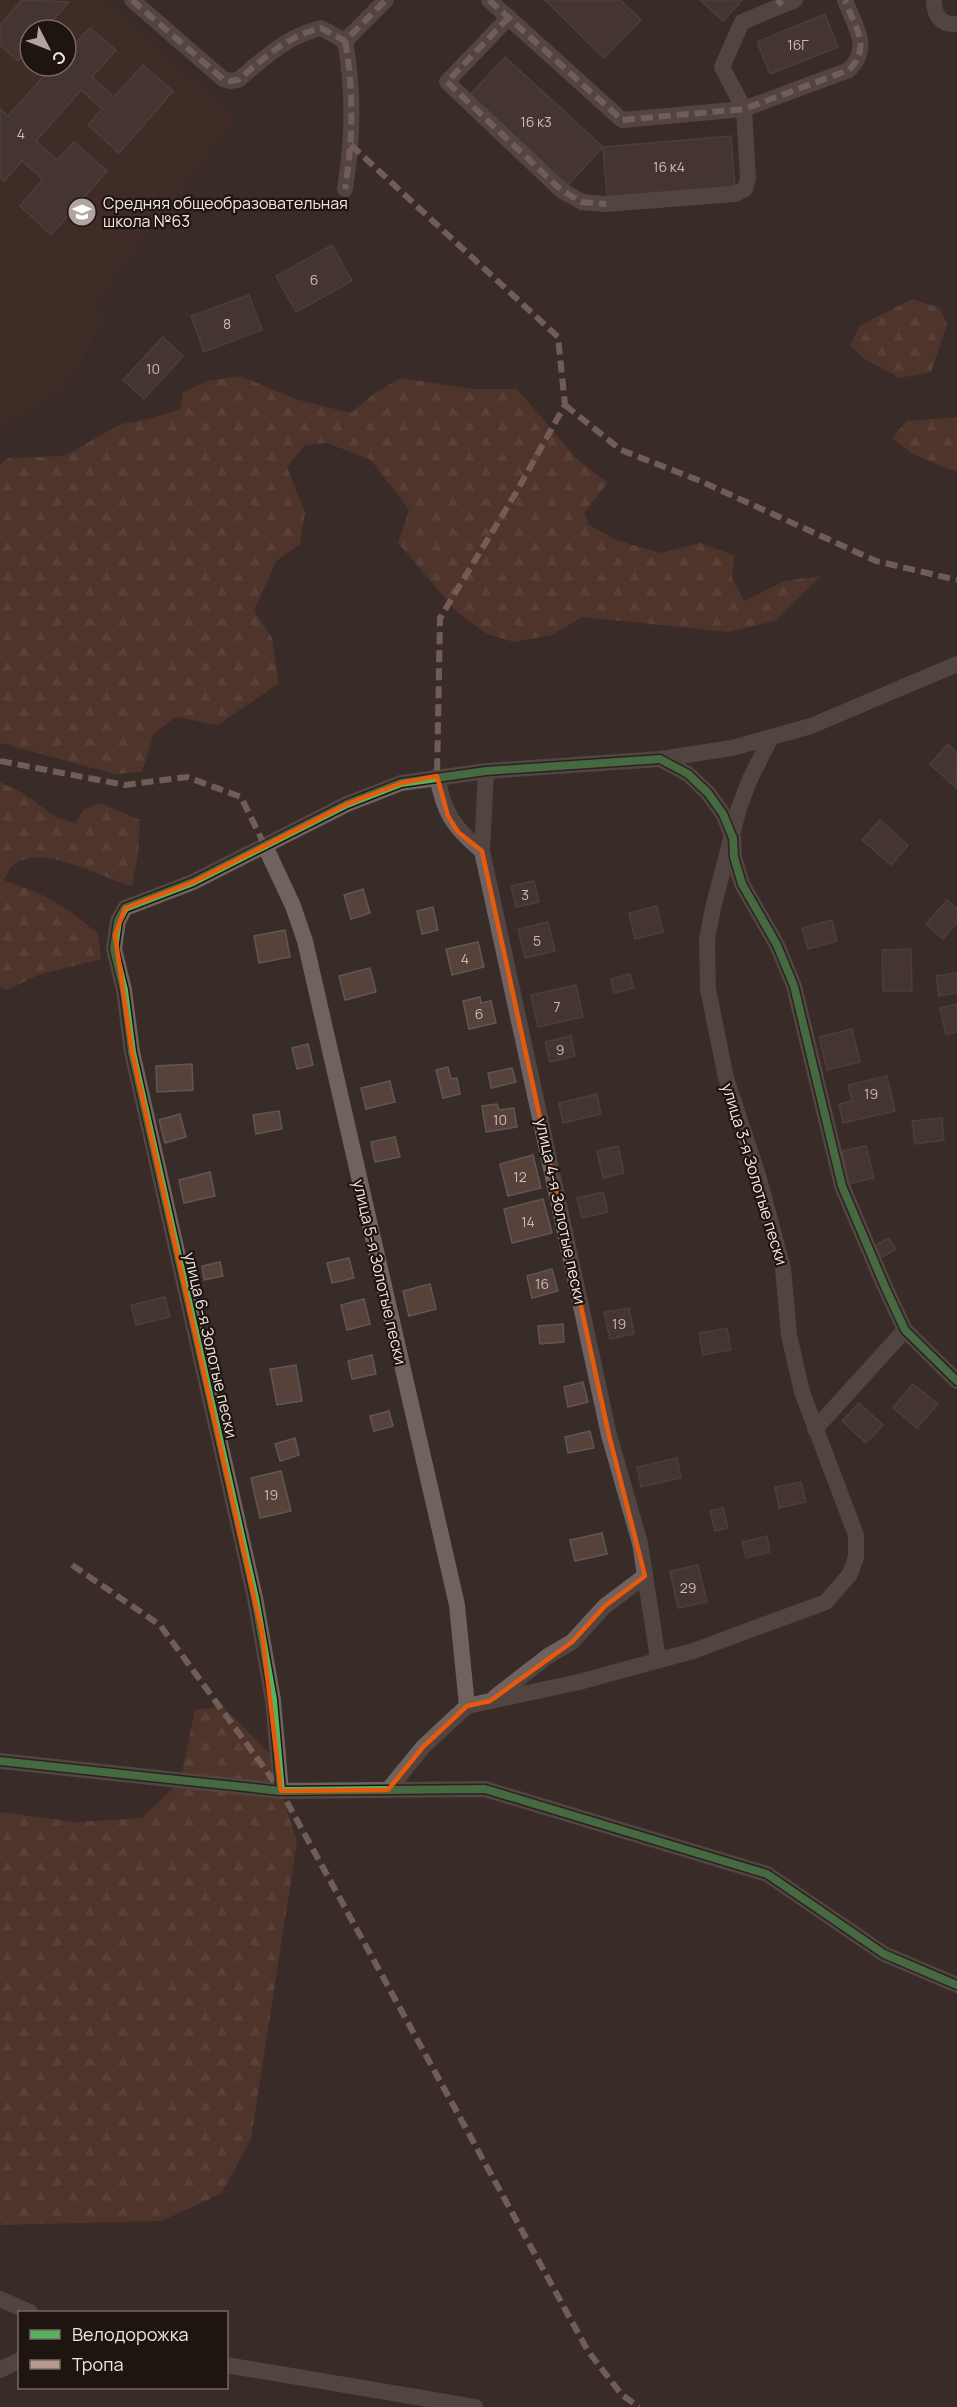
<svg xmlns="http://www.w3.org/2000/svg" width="957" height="2407" viewBox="0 0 957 2407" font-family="Manrope,sans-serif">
	<defs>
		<pattern id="forest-firs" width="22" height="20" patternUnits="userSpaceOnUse" patternTransform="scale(1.5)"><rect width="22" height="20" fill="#6b3e30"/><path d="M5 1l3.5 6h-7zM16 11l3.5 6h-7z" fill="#815a4e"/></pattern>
	</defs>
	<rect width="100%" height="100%" fill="#382c28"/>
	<path fill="#472e25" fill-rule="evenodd" d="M0,0H105L236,118L94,305L106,318L63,391L0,428ZM30,30H66V66H30Z"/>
	<g fill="url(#forest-firs)">
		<polygon points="912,299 940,308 947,325 931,372 900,378 866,360 850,346 859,326"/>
		<polygon points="240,376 298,400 351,413 375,393 401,378 472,389 517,389 577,459 608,483 585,512 588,524 616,540 660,553 700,543 734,555 732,578 744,601 784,581 821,576 775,621 728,632 582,617 552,635 514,642 487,634 457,612 398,543 409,510 371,460 327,443 305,445 287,467 305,513 300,544 276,561 254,611 272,638 279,683 218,725 176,717 154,733 142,772 115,774 0,743 0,464 8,458 64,456 121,424 148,419 180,409 183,392 208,381"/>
		<polygon points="957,417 957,472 914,455 892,438 907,421"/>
		<path d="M0,782L24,794L57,818L76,823L83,810L101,803L140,820L138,855L132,886C101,878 44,843 14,864C10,867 6,876 3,880C48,895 62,904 98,934L101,959L38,975L7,990L0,987Z"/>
		<polygon points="222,1706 269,1753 297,1842 251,2139 221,2194 161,2221 0,2225 0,1812 75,1822 142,1818 180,1781 195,1710"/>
	</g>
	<g fill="#56423b" stroke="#605652" stroke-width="1.5">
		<polygon points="22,0 69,2 44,30 30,30 30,47 18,61 0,45 0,25"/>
		<polygon points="545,0 620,0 641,20 604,58"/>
		<polygon points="700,0 742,0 723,21"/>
		<polygon points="825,14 838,47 770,74 757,42"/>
		<polygon points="90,28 116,50 92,77 114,97 143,65 173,91 119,153 88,125 102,109 81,90 36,141 57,160 74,142 107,171 51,235 20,206 43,179 22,161 4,181 0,178 0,109 8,116 53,66 66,66 66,53"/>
		<polygon points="505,57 603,147 568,185 470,95"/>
		<polygon points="731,136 735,186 607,197 603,147"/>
		<polygon points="332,245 352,281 296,312 276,276"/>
		<polygon points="249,295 262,330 204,352 191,316"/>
		<polygon points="163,337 183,356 144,399 123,380"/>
		<polygon points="948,744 957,753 956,788 930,764"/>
		<polygon points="880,820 908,845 891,865 862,840"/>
		<polygon points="534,881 539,902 516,907 511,886"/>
		<polygon points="363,889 370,913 351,919 344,895"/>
		<polygon points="947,900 957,909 957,922 943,939 926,924"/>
		<polygon points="657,906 663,932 635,939 629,913"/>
		<polygon points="433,907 438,930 422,934 417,911"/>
		<polygon points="832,920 837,941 808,949 802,928"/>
		<polygon points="548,922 555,951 525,958 518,929"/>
		<polygon points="285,930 290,957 259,963 254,936"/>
		<polygon points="478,942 484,967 452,975 446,949"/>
		<polygon points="911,949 912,991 883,991 882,950"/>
		<polygon points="370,968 376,992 345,1000 339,976"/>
		<polygon points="957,973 957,993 939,996 936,976"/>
		<polygon points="630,974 634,988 614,993 611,979"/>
		<polygon points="576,985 583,1017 538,1027 531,995"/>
		<polygon points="480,997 481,1003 491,1001 496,1023 469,1029 463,1001"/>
		<polygon points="957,1004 957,1032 946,1034 940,1008"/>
		<polygon points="852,1029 860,1062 827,1070 819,1037"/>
		<polygon points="571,1036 575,1056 550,1062 545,1042"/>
		<polygon points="308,1044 313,1065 297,1069 292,1048"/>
		<polygon points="192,1064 193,1090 157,1092 156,1066"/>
		<polygon points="448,1067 451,1079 457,1078 460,1094 443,1098 436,1070"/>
		<polygon points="512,1068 516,1082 491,1088 488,1073"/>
		<polygon points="887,1076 895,1111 843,1123 839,1104 852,1101 848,1085"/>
		<polygon points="390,1081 395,1102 366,1109 361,1088"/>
		<polygon points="597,1094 601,1114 563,1123 559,1103"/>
		<polygon points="497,1104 499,1110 514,1108 517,1127 486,1132 482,1106"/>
		<polygon points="279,1111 282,1129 256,1134 253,1115"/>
		<polygon points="180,1114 186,1137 165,1143 159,1120"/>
		<polygon points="942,1118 944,1140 915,1144 912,1121"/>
		<polygon points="395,1137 400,1157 375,1162 371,1142"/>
		<polygon points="618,1146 624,1173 603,1178 597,1151"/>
		<polygon points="866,1146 874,1178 849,1184 842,1151"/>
		<polygon points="533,1155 541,1188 508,1196 500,1164"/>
		<polygon points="210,1172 215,1196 184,1203 179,1180"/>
		<polygon points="603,1192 608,1212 582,1218 577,1198"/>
		<polygon points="543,1199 552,1233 512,1243 504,1209"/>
		<polygon points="889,1238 896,1249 881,1258 874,1246"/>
		<polygon points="349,1258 354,1278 332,1283 327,1263"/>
		<polygon points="220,1262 223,1276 204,1280 202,1266"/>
		<polygon points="552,1269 558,1291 532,1298 527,1276"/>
		<polygon points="430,1284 436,1309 409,1316 403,1291"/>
		<polygon points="165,1297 170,1317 136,1325 131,1305"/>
		<polygon points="364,1299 370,1324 347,1330 341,1305"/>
		<polygon points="629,1308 634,1334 610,1339 604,1312"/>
		<polygon points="563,1324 564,1342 540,1344 538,1326"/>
		<polygon points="727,1328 731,1350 703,1355 699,1333"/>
		<polygon points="372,1355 376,1374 352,1379 348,1361"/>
		<polygon points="296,1365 302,1401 277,1405 270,1369"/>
		<polygon points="583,1382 588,1402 568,1407 564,1387"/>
		<polygon points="913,1384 938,1404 917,1428 893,1408"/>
		<polygon points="859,1403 883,1425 866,1443 842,1421"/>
		<polygon points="389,1411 393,1426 374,1431 370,1416"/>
		<polygon points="590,1431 594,1448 568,1453 565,1437"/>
		<polygon points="295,1438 299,1455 280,1461 275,1444"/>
		<polygon points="677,1458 681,1478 641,1487 637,1467"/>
		<polygon points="281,1471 291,1511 260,1518 251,1478"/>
		<polygon points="801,1482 806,1502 779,1508 775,1487"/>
		<polygon points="723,1508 728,1528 715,1531 710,1511"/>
		<polygon points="602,1533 607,1554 575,1561 570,1540"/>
		<polygon points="767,1536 770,1552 746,1558 742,1542"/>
		<polygon points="698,1565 707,1602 678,1608 670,1571"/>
	</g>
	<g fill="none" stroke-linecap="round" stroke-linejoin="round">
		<g stroke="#70635f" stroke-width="16">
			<path d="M132,0L223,79L230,81L238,80C264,58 287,36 321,28L345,41L386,0"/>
			<path d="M489,0L622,120L744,109L849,70C872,46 855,28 845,0"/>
			<path d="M934,0C934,15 940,25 957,24"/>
			<polyline points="509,17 447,82 561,190 582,202 606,204 735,194 745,189 748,179 744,109 722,67 742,22 795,0"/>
			<path d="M345,41C354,90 353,140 345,189"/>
			<polyline points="660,759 732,748 811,726 957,664"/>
			<path d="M437,776C444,813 453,827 482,851L609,1435L640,1543L658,1659"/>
			<polyline points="265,846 293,906 305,941 457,1605 467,1706"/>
			<polyline points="482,851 486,771"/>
			<polyline points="815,1429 905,1330"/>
			<polyline points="495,1697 548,1656 572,1642 605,1606 645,1576"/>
			<polyline points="0,1761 281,1791 485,1789 767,1874 884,1954 957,1985"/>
			<polyline points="388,1790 423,1747 467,1706 579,1682 693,1651 826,1602 850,1574 856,1557 856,1535 802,1392 789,1335 783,1268 758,1175 726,1078 708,989 707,939 713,908 739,808 750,779 770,739"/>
			<polyline points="281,1791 273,1700 255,1598 132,1052 124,990 114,949 118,921 125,908 193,882 347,804 401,783 486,771 660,759 688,774 708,793 723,814 733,838 734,857 742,884 777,945 794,986 842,1186 885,1287 905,1330 957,1381"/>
			<polyline points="0,2299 30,2312"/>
			<polyline points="226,2365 475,2407"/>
			<polyline points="0,2370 20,2360"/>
		</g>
		<g stroke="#b69a8f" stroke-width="6" stroke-dasharray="12 6" stroke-linecap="butt">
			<path d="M132,0L223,79L230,81L238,80C264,58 287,36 321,28L345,41L386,0"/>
			<path d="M489,0L622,120L744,109L849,70C872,46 855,28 845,0"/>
			<polyline points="777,0 782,5"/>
			<polyline points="509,17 447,82 561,190 582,202 606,204"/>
			<path d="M345,41C354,90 353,140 345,189"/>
			<polyline points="351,145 558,337 565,405 514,496 440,618 437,776"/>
			<polyline points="565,405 621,450 698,480 876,561 957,580"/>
			<polyline points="0,761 125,785 187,777 241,797 265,846"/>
			<polyline points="72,1565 160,1625 281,1791 588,2351 622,2395 639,2407"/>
		</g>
		<g stroke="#1e1511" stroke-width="11">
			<g id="cycleway">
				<polyline points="0,1761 281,1791 485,1789 767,1874 884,1954 957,1985"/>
				<polyline points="281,1791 273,1700 255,1598 132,1052 124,990 114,949 118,921 125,908 193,882 347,804 401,783 486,771 660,759 688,774 708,793 723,814 733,838 734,857 742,884 777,945 794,986 842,1186 885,1287 905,1330 957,1381"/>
			</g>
		</g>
		<use href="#cycleway" stroke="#56b35d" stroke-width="8"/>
	</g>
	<path d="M0 0H957V2407H0ZM437,776L448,816L458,832L482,851L609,1435L645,1576L605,1606L572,1642L490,1701L467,1706L423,1747L388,1790L281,1791L262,1633L132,1052L115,935L125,908L193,882L347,804L401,783Z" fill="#382c28" fill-opacity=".55" fill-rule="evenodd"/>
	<path fill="none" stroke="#e8590c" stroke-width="4.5" stroke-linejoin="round" d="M437,776L448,816L458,832L482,851L609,1435L645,1576L605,1606L572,1642L490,1701L467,1706L423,1747L388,1790L281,1791L262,1633L132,1052L115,935L125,908L193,882L347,804L401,783Z"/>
	<defs>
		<g id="school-disc" transform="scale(1.5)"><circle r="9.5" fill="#b2a4a0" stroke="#1e1511"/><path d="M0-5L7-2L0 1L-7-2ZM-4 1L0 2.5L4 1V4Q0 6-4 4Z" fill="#fff"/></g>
	</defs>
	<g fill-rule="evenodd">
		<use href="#school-disc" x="82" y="212"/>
	</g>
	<g text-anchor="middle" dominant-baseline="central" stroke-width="4.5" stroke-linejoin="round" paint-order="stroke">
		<g font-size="14" fill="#ccbcb8">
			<text x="798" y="44">16Г</text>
			<text x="536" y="121">16 к3</text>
			<text x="21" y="133">4</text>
			<text x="669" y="166">16 к4</text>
			<text x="314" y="279">6</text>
			<text x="227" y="323">8</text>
			<text x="153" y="368">10</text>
			<text x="525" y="894">3</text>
			<text x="537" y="940">5</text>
			<text x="465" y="958">4</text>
			<text x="557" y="1006">7</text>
			<text x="479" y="1013">6</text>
			<text x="560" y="1049">9</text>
			<text x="871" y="1093">19</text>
			<text x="500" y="1119">10</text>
			<text x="520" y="1176">12</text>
			<text x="528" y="1221">14</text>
			<text x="542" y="1283">16</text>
			<text x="619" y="1323">19</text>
			<text x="271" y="1494">19</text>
			<text x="688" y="1587">29</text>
		</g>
		<g font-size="16" fill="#f4e5e1" stroke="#1e1511" text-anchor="start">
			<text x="103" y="203">Средняя общеобразовательная<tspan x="103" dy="18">школа №63</tspan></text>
		</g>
		<g font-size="16" fill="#f4e5e1" stroke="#1e1511">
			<text transform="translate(755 1174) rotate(73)">улица 3-я Золотые пески</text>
			<text transform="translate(561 1211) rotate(78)">улица 4-я Золотые пески</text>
			<text transform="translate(380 1272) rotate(77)">улица 5-я Золотые пески</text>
			<text transform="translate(211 1345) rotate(77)">улица 6-я Золотые пески</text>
		</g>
	</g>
	<rect x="18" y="2311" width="210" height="78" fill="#1e1511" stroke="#746864" stroke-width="1.5"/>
	<rect x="30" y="2330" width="30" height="9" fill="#56b35d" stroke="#746864" stroke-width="1.5"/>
	<text x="72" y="2341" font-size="18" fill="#f4e5e1">Велодорожка</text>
	<rect x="30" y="2360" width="30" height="9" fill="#b69a8f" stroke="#746864" stroke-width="1.5"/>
	<text x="72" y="2371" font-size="18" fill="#f4e5e1">Тропа</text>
	<g transform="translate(48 48) rotate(132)"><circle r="28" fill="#1e1511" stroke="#746864" stroke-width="1.5"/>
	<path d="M0-4.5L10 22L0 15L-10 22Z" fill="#b2a4a0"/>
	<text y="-9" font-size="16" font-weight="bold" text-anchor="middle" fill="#f4e5e1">С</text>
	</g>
</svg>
